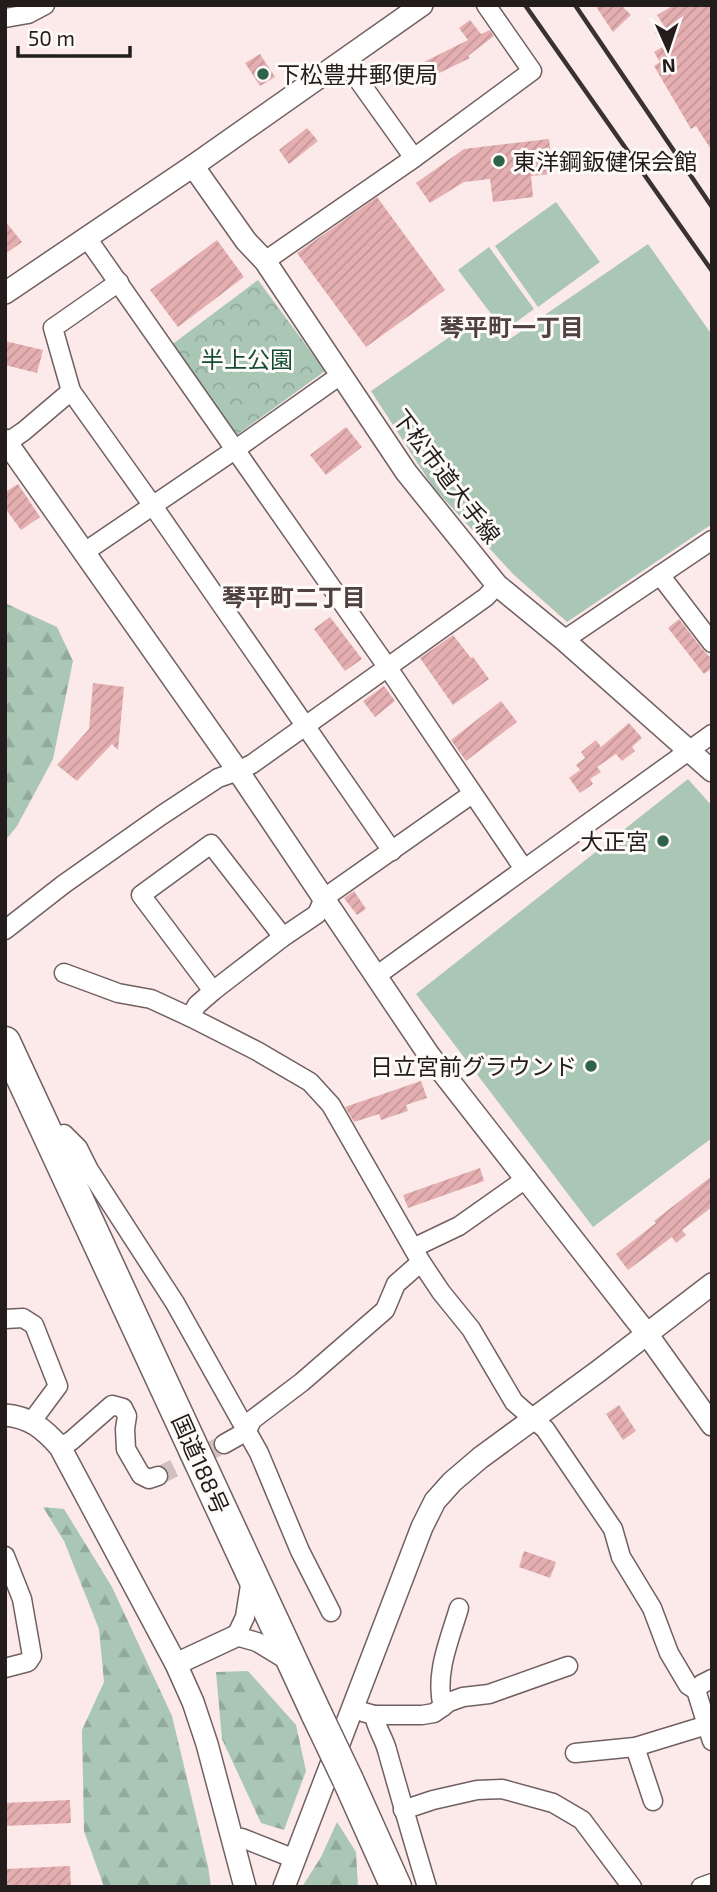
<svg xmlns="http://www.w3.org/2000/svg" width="717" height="1892" viewBox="0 0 717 1892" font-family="'Exo 2','Noto Sans JP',sans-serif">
	<defs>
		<pattern id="forest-firs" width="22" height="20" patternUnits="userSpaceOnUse" patternTransform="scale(1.75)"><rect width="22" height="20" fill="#aac6b5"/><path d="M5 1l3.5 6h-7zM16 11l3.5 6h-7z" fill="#92aa9b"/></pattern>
		<pattern id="park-crowns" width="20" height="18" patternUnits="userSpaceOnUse" patternTransform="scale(1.75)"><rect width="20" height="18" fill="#aac6b5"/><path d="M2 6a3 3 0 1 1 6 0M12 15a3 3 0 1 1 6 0" fill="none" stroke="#92aa9b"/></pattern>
		<pattern id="building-hatch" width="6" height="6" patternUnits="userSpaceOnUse" patternTransform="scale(1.75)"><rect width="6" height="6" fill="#e5afb1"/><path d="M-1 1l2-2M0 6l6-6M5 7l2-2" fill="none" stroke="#c49698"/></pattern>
	</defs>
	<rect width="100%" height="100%" fill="#fce9e9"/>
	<g fill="#aac6b5">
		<polygon points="556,202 600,262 538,307 495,246"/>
		<polygon points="648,244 712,335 712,524 567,622 513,574 433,487 371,391 483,314 507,341"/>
		<polygon points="489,247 534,309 504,331 458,270"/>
		<polygon points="688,779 712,806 712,1138 593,1227 416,994"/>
	</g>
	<g fill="url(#forest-firs)">
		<polygon points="7,604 57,627 73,661 53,759 17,826 5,841 5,606"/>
		<polygon points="43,1507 64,1509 112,1587 172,1716 208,1866 211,1887 104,1887 84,1831 82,1730 104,1682 99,1629 64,1541"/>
		<polygon points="248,1671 296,1725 306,1771 284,1830 261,1823 222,1739 216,1672"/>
		<polygon points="337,1822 356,1852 358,1887 302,1887 321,1857"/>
	</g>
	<polygon fill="url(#park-crowns)" points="258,280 325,371 234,437 170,346"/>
	<g fill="url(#building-hatch)">
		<polygon points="595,5 621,5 631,15 613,32"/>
		<polygon points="674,5 712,5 712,151 696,126 691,129 654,66 660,62 654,52 664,46 655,32 664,26 657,15"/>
		<polygon points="470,20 481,34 490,30 494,36 468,56 470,58 431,77 424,62 468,40 459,28"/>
		<polygon points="260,54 275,77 260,86 245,63"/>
		<polygon points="307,128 318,141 289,164 279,150"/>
		<polygon points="549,139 553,174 531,176 533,197 493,202 490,179 464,182 430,203 416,183 464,149"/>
		<polygon points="377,197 445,290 366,347 297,253"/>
		<polygon points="5,221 22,242 5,254"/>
		<polygon points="217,240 244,277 178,327 150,290"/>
		<polygon points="5,341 43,350 37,373 5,365"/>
		<polygon points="346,427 362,447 326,475 310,455"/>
		<polygon points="18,484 40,517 21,530 5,508 5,492"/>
		<polygon points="330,617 362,659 345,671 314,629"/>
		<polygon points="679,619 703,650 712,659 712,668 704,674 668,628"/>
		<polygon points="453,635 471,658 473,657 489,679 453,705 420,658"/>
		<polygon points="93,683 124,687 118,750 112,744 77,781 57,765 89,729"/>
		<polygon points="384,686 395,701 375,717 363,701"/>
		<polygon points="501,701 517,722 466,761 451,740"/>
		<polygon points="629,723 642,738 632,747 635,751 622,761 616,754 597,767 601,772 590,779 593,784 580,793 569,778 580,770 576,765 585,758 581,752 596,740 601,747"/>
		<polygon points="354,891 366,909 357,915 344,898"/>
		<polygon points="421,1081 427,1098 406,1105 408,1111 381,1120 379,1114 354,1122 345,1107"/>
		<polygon points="480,1168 484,1181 408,1208 403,1195"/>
		<polygon points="712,1176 712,1207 682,1230 686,1235 676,1243 672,1237 628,1270 616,1254 656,1223 654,1221"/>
		<polygon points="619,1405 636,1431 623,1440 606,1414"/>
		<polygon points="524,1551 556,1562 550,1578 519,1567"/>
		<polygon points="70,1800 71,1823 5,1826 5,1803"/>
		<polygon points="70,1866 71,1887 5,1887 5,1869"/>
	</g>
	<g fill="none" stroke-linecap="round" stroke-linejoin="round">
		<polyline stroke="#d1c0c0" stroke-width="18" stroke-dasharray="18 9" stroke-linecap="butt" points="158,1476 224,1444"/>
		<g stroke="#716061" stroke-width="21">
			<g id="minor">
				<polyline points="5,18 28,14 45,5"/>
				<polyline points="344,60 414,158"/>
				<polyline points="87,238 388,668 524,869"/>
				<polyline points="265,261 414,158 532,71 486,5"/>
				<polyline points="71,391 153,506 392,851"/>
				<polyline points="5,444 24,431 71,391 53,328 119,282"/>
				<polyline points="83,553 236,449 342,374"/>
				<polyline points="660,575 712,643"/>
				<polyline points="564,640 712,540"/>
				<polyline points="5,930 64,884 162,815 218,778 238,771 252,764 486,597 497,585"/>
				<polyline points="64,973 118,993 151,999 190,1017 257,1051 310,1082 331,1105 421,1262 441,1292 471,1329 514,1402 545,1429 613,1529 621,1557 652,1608 669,1653 688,1685 696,1690 712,1741"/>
				<polyline points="376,976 712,734"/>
				<polyline points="213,991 141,895 211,844 283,937"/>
				<polyline points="190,1017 197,1005 213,991 283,937 317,914 324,898 472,794"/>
				<polyline points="50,1137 64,1134 78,1148 89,1170 175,1303 259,1453 300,1551 331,1612"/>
				<polyline points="413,1248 459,1226 527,1178"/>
				<polyline points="5,1319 23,1318 34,1325 58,1386 32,1421"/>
				<polyline points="224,1444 247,1431 252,1420 302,1382 385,1310 396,1284 421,1262"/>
				<polyline points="60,1447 71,1441 112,1405 123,1408 127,1416 125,1429 126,1449 141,1475 149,1479 158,1476"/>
				<polyline points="5,1556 22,1599 32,1656 28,1662 5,1668"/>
				<polyline points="251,1579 245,1617 236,1636 257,1642 290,1662"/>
				<polyline points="696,1690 702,1684 712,1679"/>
				<path d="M443,1707C434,1674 450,1639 459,1608"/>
				<path d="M363,1712L374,1715C376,1728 384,1738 387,1750C400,1796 413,1841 427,1887"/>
				<polyline points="374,1715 422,1715 434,1713 449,1702 463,1697 489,1694 568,1666"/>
				<polyline points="635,1747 653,1801"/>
				<polyline points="575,1753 635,1747 707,1725"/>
				<polyline points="403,1810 433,1800 477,1790 502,1789 553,1803 582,1820 632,1887"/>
				<polyline points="233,1838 242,1838 295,1859"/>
				<polyline points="701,1887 712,1883"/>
			</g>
		</g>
		<g stroke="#716061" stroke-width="24">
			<g id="tertiary">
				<polyline points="193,166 246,241 265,261 406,472 497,585 564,640 712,771"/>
				<polyline points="5,293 193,166 422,5"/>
				<polyline points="5,440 238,771 429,1055 647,1334 712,1425"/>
				<path d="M5,1415C30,1417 44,1429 60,1447L176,1664L193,1702L207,1744L245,1887"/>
				<polyline points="176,1664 236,1636"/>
				<polyline points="284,1887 422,1527 435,1501 452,1482 480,1458 600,1370 712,1284"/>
			</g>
		</g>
		<g stroke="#716061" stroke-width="33">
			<g id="trunk">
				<polyline points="5,1042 317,1715"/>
				<polyline points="348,1780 396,1887"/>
			</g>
		</g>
		<use href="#minor" stroke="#fff" stroke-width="18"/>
		<use href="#tertiary" stroke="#fff" stroke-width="21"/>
		<use href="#trunk" stroke="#fff" stroke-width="30"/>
		<g stroke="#3a3232" stroke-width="4.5">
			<polyline points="525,5 712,271"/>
			<polyline points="575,5 712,207"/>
		</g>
		<g stroke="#716061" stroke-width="33" stroke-linecap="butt">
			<polyline id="trunk-bridge" points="317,1715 348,1780"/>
		</g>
		<use href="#trunk-bridge" stroke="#fff" stroke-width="30"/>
	</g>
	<g fill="#2f6348" stroke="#fefafa" stroke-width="2.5">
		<circle cx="263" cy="74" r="7"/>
		<circle cx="499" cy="161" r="7"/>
		<circle cx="663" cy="841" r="7"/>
		<circle cx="591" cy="1066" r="7"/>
	</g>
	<g text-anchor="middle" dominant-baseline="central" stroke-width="6" stroke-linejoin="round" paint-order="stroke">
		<g font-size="23" fill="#231c1c" stroke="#fefafa" text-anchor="start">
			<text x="277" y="74">下松豊井郵便局</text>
			<text x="513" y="161">東洋鋼鈑健保会館</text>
			<text x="649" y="841" text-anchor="end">大正宮</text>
			<text x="577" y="1066" text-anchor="end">日立宮前グラウンド</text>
		</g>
		<g font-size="23" fill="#124c32" stroke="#fefafa">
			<text x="247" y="359">半上公園</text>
		</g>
		<g font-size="23" fill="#231c1c" stroke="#fefafa">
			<text transform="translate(447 476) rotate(53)">下松市道大手線</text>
			<text transform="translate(201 1464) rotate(66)">国道188号</text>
		</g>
		<g font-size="24" font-weight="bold" fill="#514242" stroke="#fefafa">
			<text x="512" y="326">琴平町一丁目</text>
			<text x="294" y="596">琴平町二丁目</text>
		</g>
	</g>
	<rect width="717" height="1892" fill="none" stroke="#231c1c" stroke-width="14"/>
	<g transform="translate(668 49) rotate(177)" stroke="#fefafa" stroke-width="5" paint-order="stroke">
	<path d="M0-5L12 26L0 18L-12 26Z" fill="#231c1c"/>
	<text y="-10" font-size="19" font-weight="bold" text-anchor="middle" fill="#231c1c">N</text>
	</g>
	<path d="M18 46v10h112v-10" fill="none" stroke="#231c1c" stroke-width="3.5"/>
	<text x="28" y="46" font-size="21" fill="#231c1c" stroke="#fefafa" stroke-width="5" paint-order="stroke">50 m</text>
</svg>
